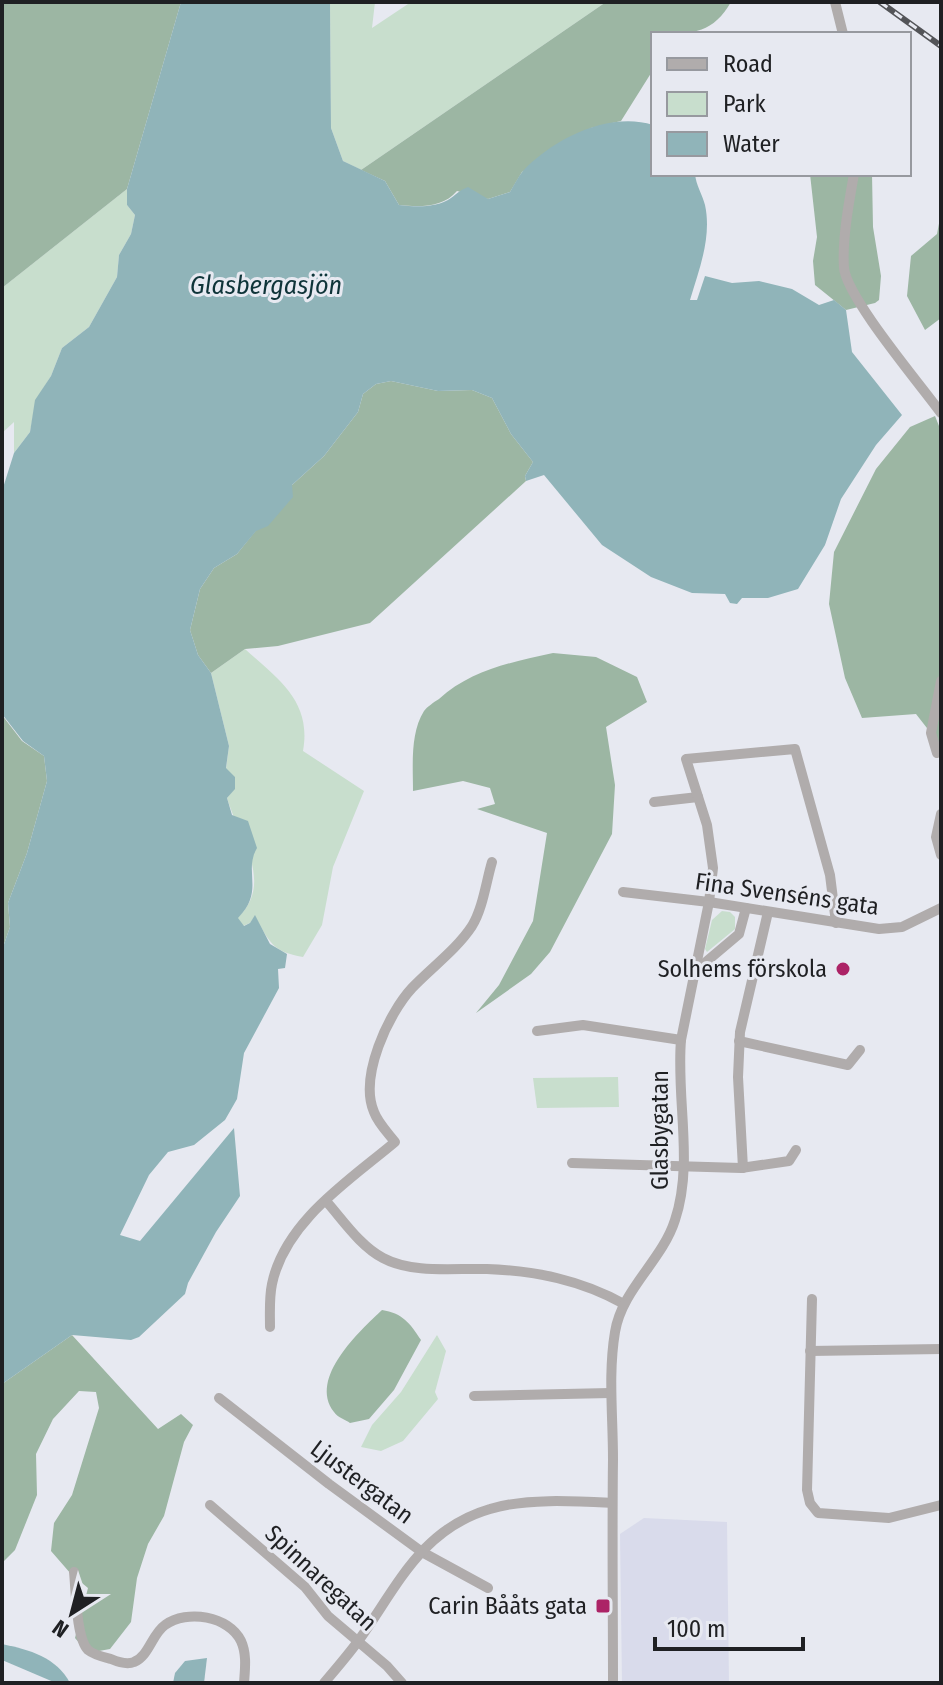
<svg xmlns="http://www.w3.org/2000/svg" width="943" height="1685" viewBox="0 0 943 1685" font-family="'Fira Sans Condensed',sans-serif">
	<rect width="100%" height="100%" fill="#e7e9f1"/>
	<polygon fill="#d9dbeb" points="644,1518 727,1522 729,1683 622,1683 620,1534"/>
	<g fill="#c8decd">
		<polygon points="330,2 375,2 372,28 411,2 606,2 361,170 343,161 331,128"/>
		<polygon points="127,189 127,205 135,215 131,234 119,255 117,277 89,327 62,348 51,376 36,400 30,432 14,453 14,422 2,433 2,288"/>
		<path d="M245,649C278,679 312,701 303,751L364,791L333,867L322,925L303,957C273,952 269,942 255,916L250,923L243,926L237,918C276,883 238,836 227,798L234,789L226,769L229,746L211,673Z"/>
		<polygon points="722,911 730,912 735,917 735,929 707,952 705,949 712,920"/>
		<polygon points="618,1077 619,1107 537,1108 533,1078"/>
		<polygon points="437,1335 446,1351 435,1392 438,1399 403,1441 381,1451 361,1447 372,1425 401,1392"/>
	</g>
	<g fill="#9cb6a3">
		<polygon points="2,2 181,2 127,189 2,288"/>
		<path d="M606,2H731C712,36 687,34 653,34V70L621,121L591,128L522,172L510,192L488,199L457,191C443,208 419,207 399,205L385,181L361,170Z"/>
		<polygon points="810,174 872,174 873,227 881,276 879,300 875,303 846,310 815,285 813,261 817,237"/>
		<polygon points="941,213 941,318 925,330 907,296 911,256 937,234"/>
		<polygon points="391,381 438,391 472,390 492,398 511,434 533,462 525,476 526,481 370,623 278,646 245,649 211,673 198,655 190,630 200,589 214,568 237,554 292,485 324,456 358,412 363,394 376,384"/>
		<polygon points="935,416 941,431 941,746 916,714 862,718 845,678 829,604 834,552 876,469 910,427"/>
		<path d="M553,653L596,657L637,677L647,702L606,727L615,785L612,834L550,952L531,974L476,1013L499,985L533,921L547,833L477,809L495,804L490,788L463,781L413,791C413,766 410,733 424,711C427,707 434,702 439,699C471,670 512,662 553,653Z"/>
		<polygon points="2,715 22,741 44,756 47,781 27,853 8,903 10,927 2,950"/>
		<path d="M382,1310C402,1313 410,1323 421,1340L394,1390L369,1419L350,1423C346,1420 337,1417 334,1412C308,1378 360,1331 382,1310Z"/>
		<polygon points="72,1335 158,1429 181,1414 193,1425 184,1442 164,1516 148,1544 137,1578 131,1622 110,1649 88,1653 75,1638 88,1588 71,1574 51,1551 54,1523 72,1495 99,1408 96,1392 79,1391 53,1419 36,1454 37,1495 15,1550 2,1563 2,1384"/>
	</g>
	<g fill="#90b4b9">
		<path d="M181,2H330L331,128L343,161L385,181L399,205C416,207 437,208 451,198C458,193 460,190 468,187L488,199L510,192C514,185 518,177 523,171C553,139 609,111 653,125V174H695C696,185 702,194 705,205C712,237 699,270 690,300H697L705,276L732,283L759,281L792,289L819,305L834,300L846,310L852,352L902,415L876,445L841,499L825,545L798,589L768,598H742L737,604L730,603L725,594L692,593L651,577L602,545L544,475L526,481L525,476L533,462L511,434L492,398L472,390L438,391L391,381L376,384L363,394L358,412L324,456L292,485L293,497L268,526L256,531L237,554L214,568L200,589L190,630L198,655L211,673L229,746L226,768L235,777V789L227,798L232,815L248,821L257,848C243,872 265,891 238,918L244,926L250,923L255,915L270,944L287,954L285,968L278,969L279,988L244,1053L237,1099L225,1120L194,1145L168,1152L149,1175L120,1235L140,1241L234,1128L240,1196L216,1232L188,1283L185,1294L139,1337L131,1340L72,1335L2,1384V950L10,927L8,903L27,853L47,781L44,756L23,741L2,714V491L14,453L30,432L35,400L51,376L62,348L89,327L117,277L119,255L131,234L135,215L127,205V189Z"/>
		<path d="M2,1644C30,1650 56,1657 70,1683H56L2,1660Z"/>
		<polygon points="207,1658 204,1683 173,1683 175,1673 185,1661"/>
	</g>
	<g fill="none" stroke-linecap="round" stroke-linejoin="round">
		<g stroke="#b0acac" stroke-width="10">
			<polyline points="835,2 843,34"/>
			<path d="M854,174C849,202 842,239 844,268C847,298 920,384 941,413"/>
			<polyline points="937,753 931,733 941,681"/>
			<polyline points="654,802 698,797"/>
			<polyline points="941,814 936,837 941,855"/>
			<polyline points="623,892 709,902 879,929 902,927 941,908"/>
			<polyline points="694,972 739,934 746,908"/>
			<polyline points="537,1031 583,1025 681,1040"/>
			<polyline points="739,1041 848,1065 860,1050"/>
			<polyline points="572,1163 741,1168 789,1161 796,1150"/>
			<polyline points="743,1168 738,1077 740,1032 768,912"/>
			<path d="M326,1201C343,1220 360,1246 383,1258C413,1274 454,1268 487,1269C536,1271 581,1280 624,1304"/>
			<polyline points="812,1299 807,1490 810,1503 818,1513 889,1518 941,1505"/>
			<path d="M270,1327C270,1313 269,1298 272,1284C285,1221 350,1180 395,1142C388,1133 378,1123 374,1112C359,1077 388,1014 412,988C431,968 457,949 472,926C483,908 486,882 492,862"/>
			<polyline points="810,1351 941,1349"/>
			<polyline points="474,1396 610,1393"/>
			<polyline points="219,1398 329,1484 422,1552 488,1588"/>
			<polyline points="210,1505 305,1587 328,1616 387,1666 402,1683"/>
			<path d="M74,1572C76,1590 76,1638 88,1650C94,1655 103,1657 111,1659C118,1662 127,1665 134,1662C149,1656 152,1634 165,1625C187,1609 229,1616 241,1641C247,1654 245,1669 244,1683"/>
			<path d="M324,1683C336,1669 348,1655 359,1640C397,1587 421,1529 490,1509C525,1498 575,1501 612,1503"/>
			<path d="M613,1683C613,1608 612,1533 613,1459C613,1416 608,1374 615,1332C622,1289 662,1261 675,1220C694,1163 676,1099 681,1040L709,902L713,868L707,825L686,759L795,749L830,875L836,923"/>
		</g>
		<g stroke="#535458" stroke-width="6">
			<polyline id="rail" points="880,2 941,46"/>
		</g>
		<use href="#rail" stroke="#e7e9f1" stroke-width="3" stroke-dasharray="9" stroke-linecap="butt"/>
	</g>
	<g fill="#ac2366" stroke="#e7e9f1" stroke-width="3">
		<circle cx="843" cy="969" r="8"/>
		<rect x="595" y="1598" width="16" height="16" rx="4"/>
	</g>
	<g text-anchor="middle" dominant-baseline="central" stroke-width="6" stroke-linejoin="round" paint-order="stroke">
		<g font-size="24" fill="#1f2023" stroke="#e7e9f1">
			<text transform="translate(787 894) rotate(8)">Fina Svenséns gata</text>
			<text transform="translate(660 1130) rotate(-90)">Glasbygatan</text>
			<text transform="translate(362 1482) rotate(37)">Ljustergatan</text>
			<text transform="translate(321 1578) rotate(43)">Spinnaregatan</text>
		</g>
		<g font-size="24" fill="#1f2023" stroke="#e7e9f1" text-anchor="end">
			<text x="827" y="969">Solhems förskola</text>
			<text x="587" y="1606">Carin Bååts gata</text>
		</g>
		<g font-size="26" font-style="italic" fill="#0f3439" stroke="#e7e9f1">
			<text x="266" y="285">Glasbergasjön</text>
		</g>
	</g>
	<rect width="943" height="1685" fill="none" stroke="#1f2023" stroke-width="8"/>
	<rect x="651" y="32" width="260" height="144" fill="#e7e9f1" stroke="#97999f" stroke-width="2"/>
	<rect x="667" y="58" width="40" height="12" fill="#b0acac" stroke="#97999f" stroke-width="2"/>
	<text x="723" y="72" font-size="24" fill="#1f2023">Road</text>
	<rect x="667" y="92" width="40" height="24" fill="#c8decd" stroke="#97999f" stroke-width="2"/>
	<text x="723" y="112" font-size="24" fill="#1f2023">Park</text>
	<rect x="667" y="132" width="40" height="24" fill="#90b4b9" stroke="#97999f" stroke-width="2"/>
	<text x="723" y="152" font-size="24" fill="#1f2023">Water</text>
	<g transform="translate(72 1613) rotate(216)" stroke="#e7e9f1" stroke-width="6" paint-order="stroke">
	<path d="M0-6L14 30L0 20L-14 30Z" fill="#1f2023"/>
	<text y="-12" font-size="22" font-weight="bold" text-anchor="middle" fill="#1f2023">N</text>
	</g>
	<path d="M655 1637v12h148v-12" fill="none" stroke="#1f2023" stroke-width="4"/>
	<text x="667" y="1637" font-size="24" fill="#1f2023" stroke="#e7e9f1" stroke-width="6" paint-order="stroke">100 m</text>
</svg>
